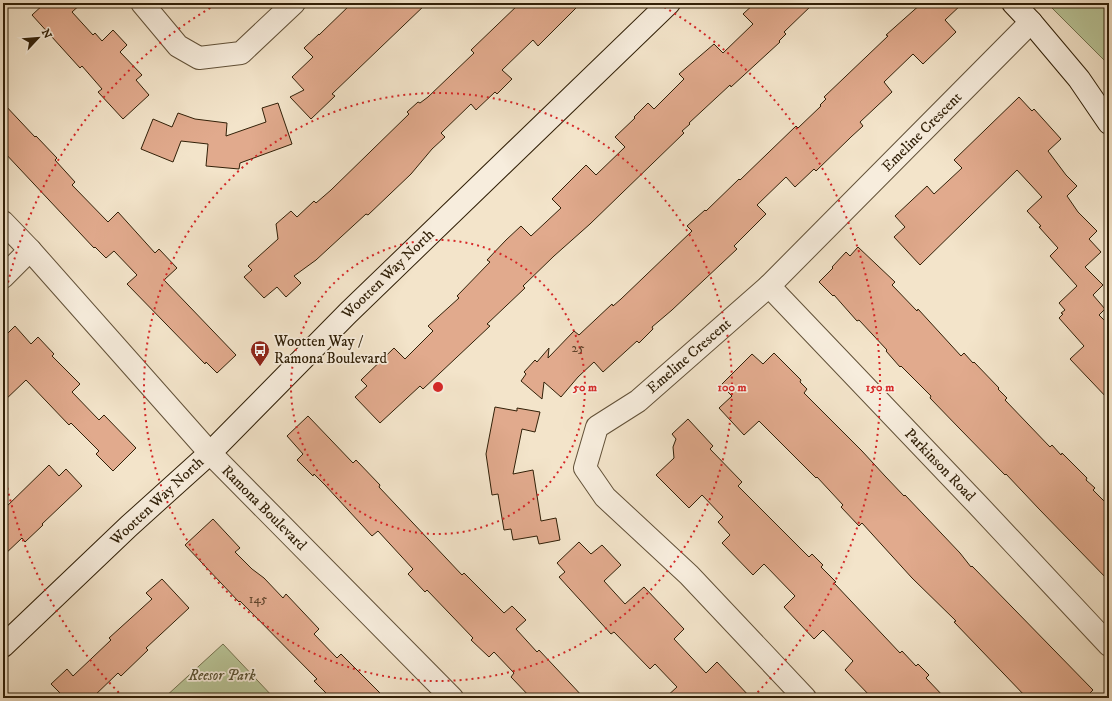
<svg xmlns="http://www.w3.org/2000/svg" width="1112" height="701" viewBox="0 0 1112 701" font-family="'IM FELL DW Pica',serif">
	<rect width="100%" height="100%" fill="#f3e4ca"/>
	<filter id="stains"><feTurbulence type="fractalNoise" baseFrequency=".005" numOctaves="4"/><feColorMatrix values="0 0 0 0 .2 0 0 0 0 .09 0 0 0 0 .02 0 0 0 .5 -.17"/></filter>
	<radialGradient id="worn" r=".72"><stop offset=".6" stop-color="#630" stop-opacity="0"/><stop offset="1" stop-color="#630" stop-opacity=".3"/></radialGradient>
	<g fill="#b9c598" stroke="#757250">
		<polygon points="1047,3 1109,3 1109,65"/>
		<polygon points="223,644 274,698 164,698"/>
	</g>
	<g fill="#e1aa8d" stroke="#312008">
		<polygon points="45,3 82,3 72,12 93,35 95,33 102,41 113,30 127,45 120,52 142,75 136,80 149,95 123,119 98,92 102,89 82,66 80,68 32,15"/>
		<polygon points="352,3 427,3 332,94 335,96 311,119 290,97 304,90 292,77 313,57 304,48 319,34 319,35"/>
		<polygon points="520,3 581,3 538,46 533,40 502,70 512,79 497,94 495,92 476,110 471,104 441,133 445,137 432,149 411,174 368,215 366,214 316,260 294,276 301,283 286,297 277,287 264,298 244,277 252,270 248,266 278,239 276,224 291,211 297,217 314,201 316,203 331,190 409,114 407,112 418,102 420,103 428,97 474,53 471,50"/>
		<polygon points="755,3 814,3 784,32 786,34 779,41 780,42 731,87 730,85 689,123 690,124 682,131 684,133 590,224 554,256 523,286 525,288 487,324 490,326 423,389 420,386 380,423 355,397 367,386 361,380 394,348 405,359 433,331 428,326 459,298 457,296 490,262 487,260 506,240 521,226 531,236 561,208 552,199 586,165 596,175 625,147 615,137 635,118 634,117 648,103 654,109 684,79 679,74 714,44 723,53 753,24 743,14"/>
		<polygon points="922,3 963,3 945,20 956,32 923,64 913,54 884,82 892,92 860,122 863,126 851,137 816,171 814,169 795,187 786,177 757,205 766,214 734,246 737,249 672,310 652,327 653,329 639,343 637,341 603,372 594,362 578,377 561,397 544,382 542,399 521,381 526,374 524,372 535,360 537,362 549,348 548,358 574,331 579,335 612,304 613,306 621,299 692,231 687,226 705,210 706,211 739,179 740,180 796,126 798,128 821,106 820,105 826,99 824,97 888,36 886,35"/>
		<polygon points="1019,97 1032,111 1034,109 1061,139 1048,151 1066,175 1077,186 1067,196 1078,212 1097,231 1089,239 1101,252 1085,267 1103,285 1093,295 1105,309 1099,315 1109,325 1109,400 1070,359 1084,346 1059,318 1063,314 1061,313 1065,310 1059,303 1077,286 1050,256 1058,248 1039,227 1041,226 1027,211 1042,197 1017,170 920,265 894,237 905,227 895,216 927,186 934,194 962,168 954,160"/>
		<polygon points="3,103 35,137 36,136 57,158 55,160 75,182 72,185 108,222 118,212 155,253 159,249 177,268 164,280 236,355 217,373 206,362 205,364 127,284 137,275 114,251 106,258 95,247 94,248 3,151"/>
		<polygon points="278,103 292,144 240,163 239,169 206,166 208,144 181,141 173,162 141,149 153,119 172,127 178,113 195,119 227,123 226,136 266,122 262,108"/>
		<polygon points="858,247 895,282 892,285 917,311 918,309 961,356 964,353 973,363 974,362 999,388 998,389 1007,398 1005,400 1050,447 1052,445 1061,455 1062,453 1087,478 1086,480 1095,488 1093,490 1109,506 1109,581 1039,509 1006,474 1005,475 959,428 930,398 931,396 901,366 900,367 886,351 887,350 859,320 857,321 834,295 833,296 819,282 833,268 832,267 846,252 850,256"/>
		<polygon points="15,326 31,344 38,337 54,354 52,356 80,384 72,392 99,420 104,415 136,448 113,471 96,454 99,451 71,423 69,425 26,380 3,402 3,338"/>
		<polygon points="774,353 801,380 800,382 807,389 804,393 862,451 885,476 904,496 905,495 960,553 971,567 972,566 1093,690 1085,698 1027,698 954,622 956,621 912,578 862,523 859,526 841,507 843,505 817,477 816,478 759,421 744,435 719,408 732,396 721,385 752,354 763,364"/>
		<polygon points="495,407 517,411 517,408 540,412 535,432 522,429 513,474 533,470 541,521 556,518 560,540 539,544 537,536 513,540 511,529 504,530 498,494 492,495 486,454"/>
		<polygon points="308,416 353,463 356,460 380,485 379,487 462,575 464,573 504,613 512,606 526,620 516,629 537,652 539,650 584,698 531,698 511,677 514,673 494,652 489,657 471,640 473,638 427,590 425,592 408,574 413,569 378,531 372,536 325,485 314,474 313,476 297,460 303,454 287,436"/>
		<polygon points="688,419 713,446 710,449 742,482 738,486 809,557 812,554 823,565 821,567 836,582 834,583 900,653 902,651 916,666 918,664 929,675 926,678 945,698 872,698 845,670 853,661 823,630 814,639 784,607 795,596 764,564 753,575 722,543 730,535 718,522 723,517 702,495 689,508 656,475 674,458 673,447 676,439 672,434"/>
		<polygon points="49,465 59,476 66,469 82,486 42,524 43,525 25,542 22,538 3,556 3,510"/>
		<polygon points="213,519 240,548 235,552 252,569 264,578 283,598 286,594 319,629 314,634 337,658 341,654 385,698 331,698 314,681 317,679 240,601 239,602 185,545"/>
		<polygon points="579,542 591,554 602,545 621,565 604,581 625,604 644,587 684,629 674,639 706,673 717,662 751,698 665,698 677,687 655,664 650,669 614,632 611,634 559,577 565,572 557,563"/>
		<polygon points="162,579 189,608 146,648 148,650 121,676 118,673 92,698 65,698 51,684 67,669 73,676 111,640 109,638 152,599 146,593"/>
	</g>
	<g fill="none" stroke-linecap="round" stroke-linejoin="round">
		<g stroke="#625138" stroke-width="24">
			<g id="street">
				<polyline points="142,3 178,46 199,58 241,53 294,3"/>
				<polyline points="3,222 30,250 210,453 452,698"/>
				<polyline points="3,277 30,250"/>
				<polyline points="769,286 977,504 1109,645"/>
				<polyline points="805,698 689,575 605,497 585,468 597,427 638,401 769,286 1031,22"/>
			</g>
		</g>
		<g stroke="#312008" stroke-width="24">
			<g id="secondary">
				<polyline points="1013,3 1031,22 1079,79 1109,123"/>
				<polyline points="3,646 129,526 210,453 348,313 669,3"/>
			</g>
		</g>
		<use href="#street" stroke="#f7eddd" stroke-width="22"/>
		<use href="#secondary" stroke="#f7eddd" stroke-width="22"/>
	</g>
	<g fill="none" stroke="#d62828" stroke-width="2" stroke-dasharray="2 4">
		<circle cx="438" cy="387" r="147"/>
		<circle cx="438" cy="387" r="294"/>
		<path d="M123 697A442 442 0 0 1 3 468M3 306A442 442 0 0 1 217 4M659 4A442 442 0 0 1 753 697"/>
	</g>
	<defs>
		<g id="bus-pin" transform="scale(1)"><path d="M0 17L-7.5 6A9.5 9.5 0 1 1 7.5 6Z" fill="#8f2418" stroke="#f7eddd"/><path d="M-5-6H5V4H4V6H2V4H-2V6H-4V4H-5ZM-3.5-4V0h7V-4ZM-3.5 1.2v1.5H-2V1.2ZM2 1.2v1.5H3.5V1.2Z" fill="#fff"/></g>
	</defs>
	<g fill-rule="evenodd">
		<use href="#bus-pin" x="260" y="350"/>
	</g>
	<g text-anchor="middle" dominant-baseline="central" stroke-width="3.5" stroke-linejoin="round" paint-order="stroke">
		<g font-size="13" fill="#5d4229">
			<text x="578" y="348">25</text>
			<text x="258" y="599">145</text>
		</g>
		<g font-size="15" fill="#312008" stroke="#f7eddd">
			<text transform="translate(922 132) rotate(-45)">Emeline Crescent</text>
			<text transform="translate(388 274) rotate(-44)">Wootten Way North</text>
			<text transform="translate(689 356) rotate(-41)">Emeline Crescent</text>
			<text transform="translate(940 465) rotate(46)">Parkinson Road</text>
			<text transform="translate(157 501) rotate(-43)">Wootten Way North</text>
			<text transform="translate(264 508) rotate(45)">Ramona Boulevard</text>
		</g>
		<g font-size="15" fill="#312008" stroke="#f7eddd" text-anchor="start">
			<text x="274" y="341">Wootten Way /<tspan x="274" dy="17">Ramona Boulevard</tspan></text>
		</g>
		<g font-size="15" font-style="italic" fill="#5a5233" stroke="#f7eddd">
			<text x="222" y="675">Reesor Park</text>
		</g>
	</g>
	<circle cx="438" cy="387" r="6" fill="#d62828" stroke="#f7eddd" stroke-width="2"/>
	<g font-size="12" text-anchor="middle" font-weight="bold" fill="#d62828" stroke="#f7eddd" stroke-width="3.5" stroke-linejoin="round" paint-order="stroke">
		<text x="585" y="391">50 m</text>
		<text x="732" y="391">100 m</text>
		<text x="880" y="391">150 m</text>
	</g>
	<rect width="1112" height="701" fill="none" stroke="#f3e4ca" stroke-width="16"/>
	<rect x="4" y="4" width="1104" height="693" fill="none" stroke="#312008" stroke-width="2"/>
	<rect x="8" y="8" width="1096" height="685" fill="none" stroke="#312008"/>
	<g transform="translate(38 38) rotate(64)" stroke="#f7eddd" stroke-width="3" paint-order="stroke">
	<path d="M0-3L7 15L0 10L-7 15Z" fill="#312008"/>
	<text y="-6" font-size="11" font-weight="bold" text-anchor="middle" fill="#312008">N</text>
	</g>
	<rect width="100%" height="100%" filter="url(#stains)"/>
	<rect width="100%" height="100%" fill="url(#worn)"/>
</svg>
